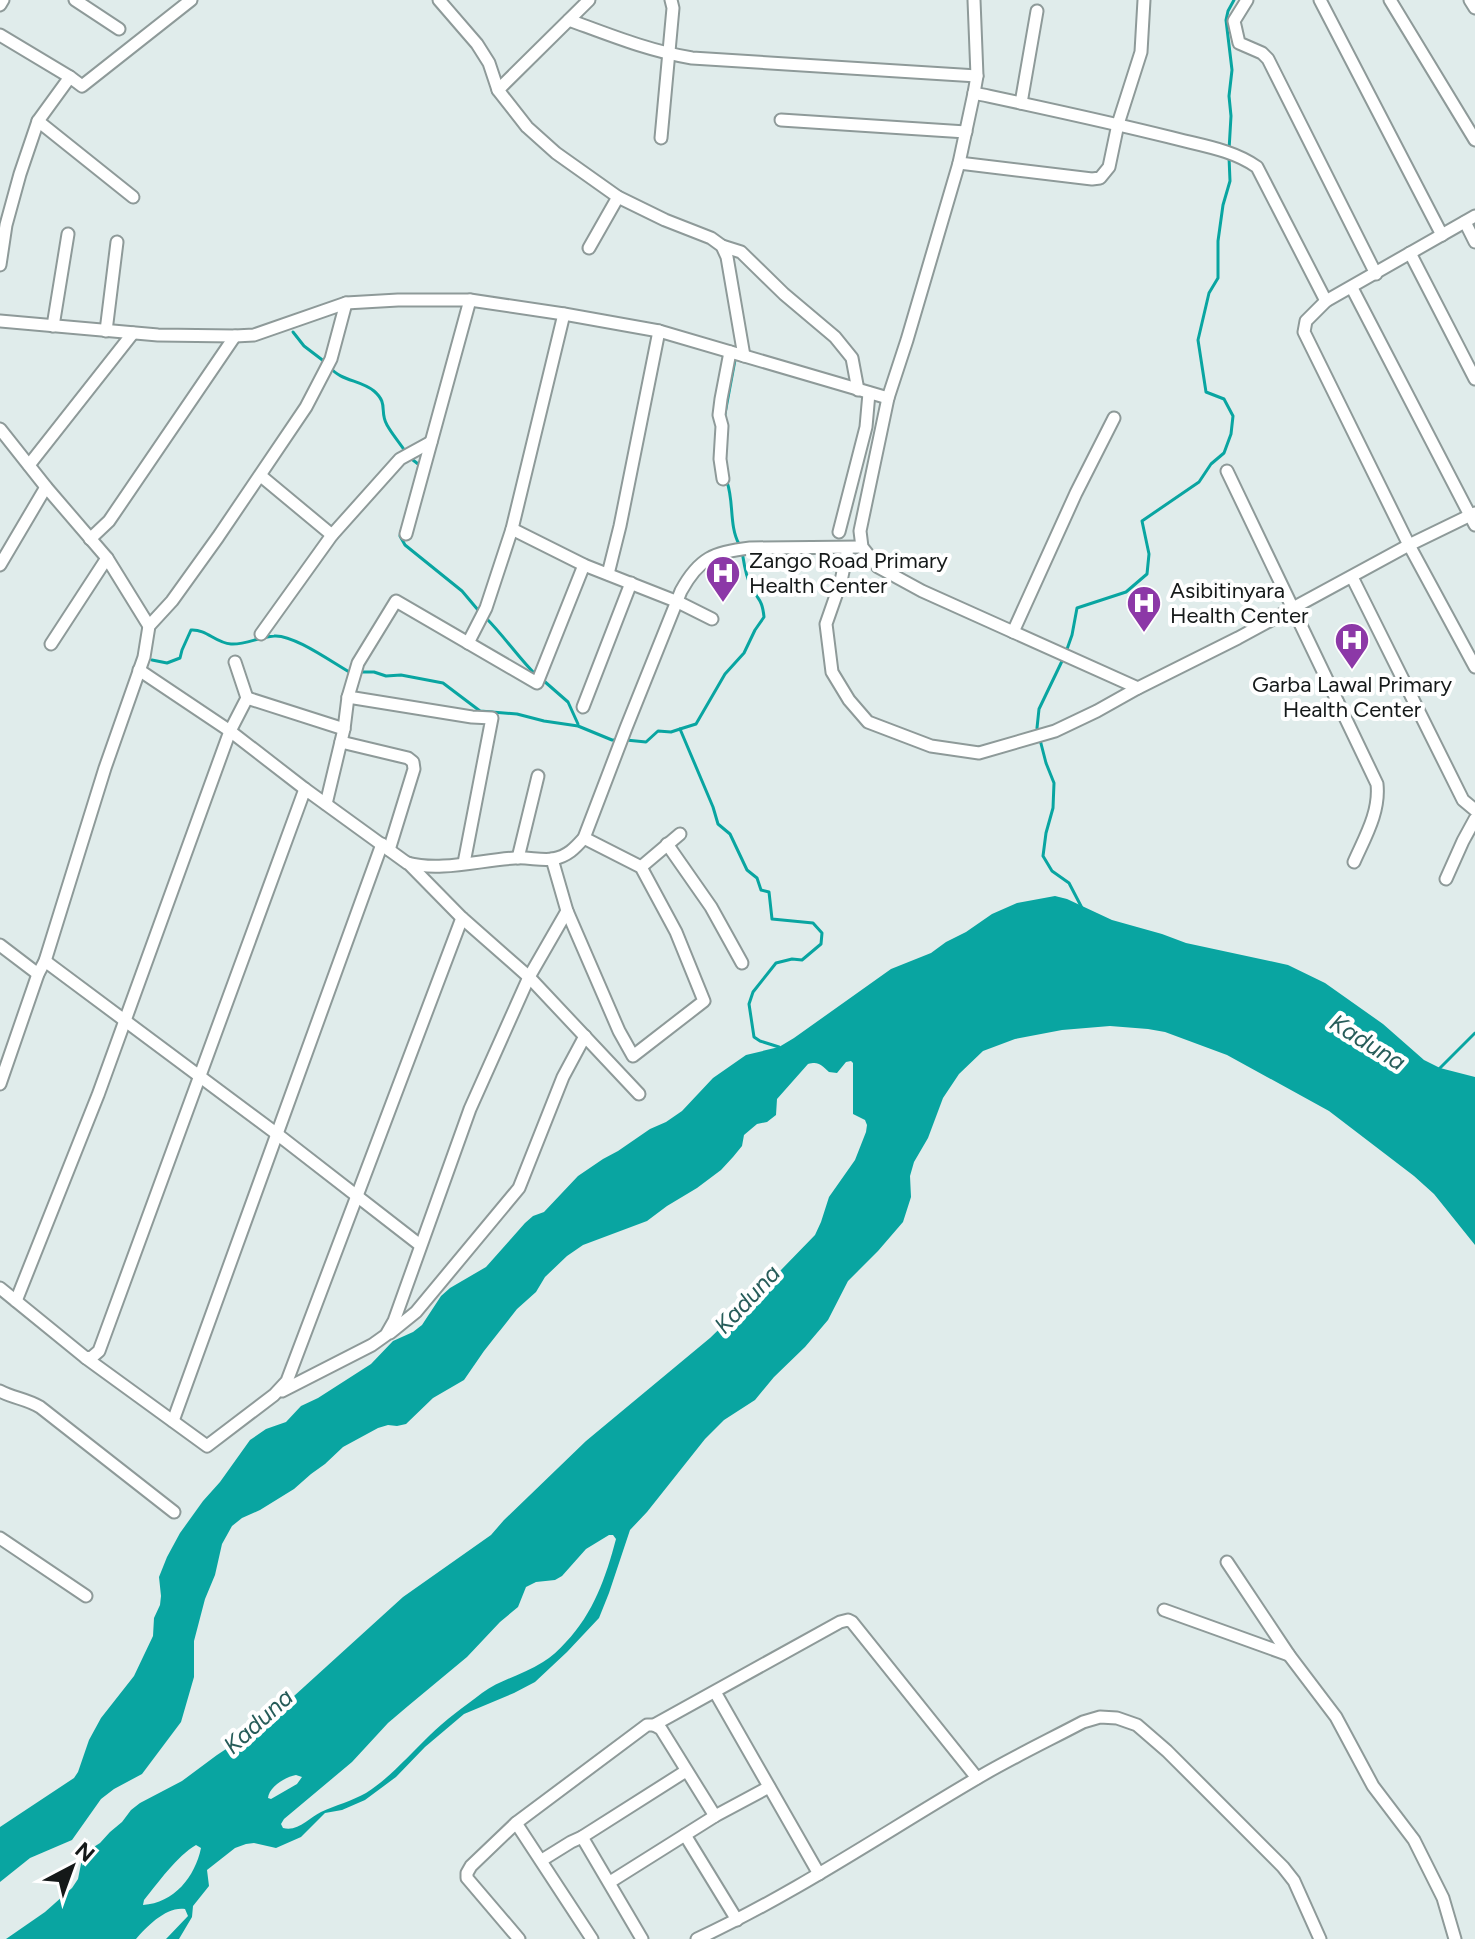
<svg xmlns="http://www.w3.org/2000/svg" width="1475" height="1939" viewBox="0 0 1475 1939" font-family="Figtree,sans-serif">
	<rect width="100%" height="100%" fill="#e0eceb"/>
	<path fill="#09a5a1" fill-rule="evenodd" d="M1055,896L1067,899L1112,920L1162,934L1186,943L1288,965L1325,983L1383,1024L1424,1060L1440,1068L1475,1077V1245L1434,1194L1414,1176L1329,1111L1227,1055L1165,1032L1148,1029L1110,1026L1062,1030L1015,1039L983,1051L959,1074L943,1098L928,1138L914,1162L910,1176L911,1197L903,1222L878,1251L848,1281L828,1320L805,1347L774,1377L755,1400L724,1420L705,1439L647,1512L630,1530L609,1593L599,1618L567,1652L535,1682L514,1693L464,1714L425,1747L396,1777L365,1800L342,1810L325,1813L301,1837L276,1848L254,1843L246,1844L235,1848L207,1870L209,1886L193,1906L192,1917L179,1939H166L188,1916L185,1909C167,1906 147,1926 136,1939H6L45,1912L72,1888L78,1879L82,1859L86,1852L100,1843L110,1832L122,1822L131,1810L140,1803L182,1781L217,1755L261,1726L403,1597L491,1535L504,1520L586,1441L710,1338L741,1308L757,1289L781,1270L815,1235L821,1222L829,1197L855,1160L866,1132L867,1125L865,1120L853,1114V1063L851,1061L846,1062L837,1073L829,1072C821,1065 819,1061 808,1064L777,1099L776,1115L767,1122L757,1124L744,1135L742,1146L733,1157L721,1170L697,1188L667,1206L647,1221L583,1245L567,1256L545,1277L536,1292L517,1309L484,1351L464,1380L433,1398L406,1424L397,1426L388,1425L378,1428L343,1447L325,1464L311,1474L294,1489L260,1510L242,1518L232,1526L222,1544L215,1575L205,1599L194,1641V1677L181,1722L142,1774L114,1789L101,1799L72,1840L30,1858L0,1882V1827L74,1778L78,1772L89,1740L101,1718L134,1676L153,1636L154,1618L160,1605L161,1596L159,1577L167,1557L180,1533L203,1501L220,1482L250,1440L266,1429L286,1422L301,1406L318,1398L371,1364L393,1341L413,1332L422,1325L441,1296L450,1288L486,1267L525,1223L533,1216L544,1212L578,1176L603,1159L618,1151L650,1129L666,1122L682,1111L713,1078L746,1055L779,1047L794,1038L891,969L931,953L946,942L966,932L992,914L1017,903ZM609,1535H613L616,1539C606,1577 593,1614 566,1642C559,1650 551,1657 543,1662C523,1675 501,1679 482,1693C465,1706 445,1720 430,1735C409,1755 391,1777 366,1793C352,1801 336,1805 321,1812C309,1818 298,1832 283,1828L281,1824L284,1819L352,1762L388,1723L408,1706L467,1657L500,1622L518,1607L526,1587L536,1582L555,1580L562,1576L586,1549ZM296,1775L302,1777L297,1784L271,1799L268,1798C269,1787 285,1777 296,1775ZM196,1845L201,1848C195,1877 174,1903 143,1905L144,1900C158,1883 177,1856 196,1845Z"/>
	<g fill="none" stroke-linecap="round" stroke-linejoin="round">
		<g stroke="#09a5a1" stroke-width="3">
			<polyline points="1229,150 1231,116 1229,96 1232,70 1226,20 1228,11 1234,0"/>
			<polyline points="293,332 304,346 325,362"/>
			<path d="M330,367C340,381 361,380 374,391C389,404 379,411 387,425C392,434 399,442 405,451"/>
			<polyline points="724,419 735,360"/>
			<polyline points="409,457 422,467"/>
			<path d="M727,482C734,501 729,526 739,544"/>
			<polyline points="401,531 400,536 405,545 462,591 478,610"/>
			<path d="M486,618C504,636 518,657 535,674"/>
			<polyline points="1066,652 1072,635 1077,608 1126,592 1147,574 1149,554 1142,521 1199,482 1211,464 1224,453 1231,434 1233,416 1224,399 1206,392 1198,340 1209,293 1218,278 1218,241 1223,205 1230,181 1229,157"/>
			<polyline points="1063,659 1039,709 1037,728 1046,763 1054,783 1053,808 1046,833 1043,856 1052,871 1069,883 1082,908"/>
			<path d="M152,660L167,663L180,658L182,650L191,630C207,629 215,643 231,644C245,645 259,637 274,636C293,634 333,663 351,673"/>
			<polyline points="358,672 374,672 386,676 401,675 443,683 480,711 517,714 544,721 578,726 612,740 619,740"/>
			<polyline points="544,681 568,702 578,724"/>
			<path d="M680,729L696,724L725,674L744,653L755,630L764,617C762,598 758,601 751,586C745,575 744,563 742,551"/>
			<polyline points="626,740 646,742 658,731 671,732 680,729 713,807 718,824 730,834 747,870 757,878 761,890 769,892 772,919 813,923 822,933 821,944 802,960 792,959 776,963 753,992 749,1004 754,1037 760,1041 779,1047 779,1051"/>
			<polyline points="1438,1070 1475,1033"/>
		</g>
		<g stroke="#8e9a99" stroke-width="15">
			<g id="minor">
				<polyline points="75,0 119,29"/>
				<polyline points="439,0 477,44 489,63 498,90 527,127 556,153 618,197 665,220 711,238 722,246 727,257 744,356"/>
				<polyline points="974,0 977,76 974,93 959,163 907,340 888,398 860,531 862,547 878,567 922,591 1138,688"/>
				<polyline points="1247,0 1234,21 1239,43 1262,53 1268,59 1376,274"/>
				<polyline points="1320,0 1442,235"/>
				<polyline points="1390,0 1475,140"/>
				<polyline points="1470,0 1475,8"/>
				<polyline points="0,5 3,0"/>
				<path d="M569,20C610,35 649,51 692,58L977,76"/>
				<polyline points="0,35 70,77 82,86 191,0"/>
				<polyline points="498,90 589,0"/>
				<path d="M974,93C1039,107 1105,121 1169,137C1198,145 1232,149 1257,167L1326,301"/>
				<polyline points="1021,103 1037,11"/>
				<polyline points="781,120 966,132"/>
				<polyline points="38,121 133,197"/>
				<polyline points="661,138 673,8 671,0"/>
				<polyline points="959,163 1092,179 1100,178 1109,167 1118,124 1141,52 1144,0"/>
				<polyline points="1475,216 1326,301 1306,321 1304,332 1409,545 1475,667"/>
				<polyline points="1465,222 1475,242"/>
				<polyline points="722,246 741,252 784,294 835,337 852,358 858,390"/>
				<polyline points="589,248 618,197"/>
				<polyline points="1410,253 1475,379"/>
				<polyline points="0,265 6,225 20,174 38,121 70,77"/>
				<polyline points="1352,288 1475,525"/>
				<polyline points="0,321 158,335 235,336 254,335 346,303 398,300 470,300 564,314 659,331 888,398"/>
				<polyline points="53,326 68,234"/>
				<polyline points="106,331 117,242"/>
				<polyline points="0,429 46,487 107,558 149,626"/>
				<polyline points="29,465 133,333"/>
				<path d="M1227,471L1377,784C1380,812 1365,837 1354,862"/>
				<polyline points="261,476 332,535"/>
				<polyline points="723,479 720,459 722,426 719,415 721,399 730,352"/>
				<polyline points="512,529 584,565 678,602 712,619"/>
				<polyline points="839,532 866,427 869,393"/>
				<polyline points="406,534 470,300"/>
				<polyline points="90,539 109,521 235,336"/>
				<polyline points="848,548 841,581 826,624 832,672 849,700 868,722 931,746 979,753 1055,731 1097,711 1138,688 1238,638 1409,545 1475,513"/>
				<polyline points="0,565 46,487"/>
				<polyline points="608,574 620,526 659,331"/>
				<polyline points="1352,577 1463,800 1475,810"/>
				<polyline points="1013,632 1076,493 1114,418"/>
				<polyline points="261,634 332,535 400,459 431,442"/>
				<polyline points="468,643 486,608 512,529 564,314"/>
				<polyline points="51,644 107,558"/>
				<polyline points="139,670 230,731 305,789"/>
				<polyline points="348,697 472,717 492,718 464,863"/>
				<polyline points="247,698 344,729"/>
				<polyline points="583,707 631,583"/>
				<polyline points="341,742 408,758 413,762 414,769 389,850"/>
				<polyline points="326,804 344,729 348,697 358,663 396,601 537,683 584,565"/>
				<polyline points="667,844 711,907 742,963"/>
				<polyline points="518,858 538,776"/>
				<polyline points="552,859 567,911 619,1031 633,1056 704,1001 676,932 641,867 584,838"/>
				<polyline points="408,863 462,918 529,977 639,1094"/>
				<polyline points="641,867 680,834"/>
				<polyline points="1446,879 1463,841 1475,819"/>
				<polyline points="0,945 38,974"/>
				<polyline points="45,961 277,1134 420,1245"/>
				<polyline points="0,1084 38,974 45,961 105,768 144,657 149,626 172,601 218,537 306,407 331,359 346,303"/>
				<path d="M0,1288L86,1358L92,1357L99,1351L305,789L407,863C441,872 480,860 515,858C528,857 542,861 553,859C568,856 575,848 584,838L626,728L681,591C699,558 714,552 750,548L862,547"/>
				<polyline points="16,1301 98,1095 230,731 247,698 235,662"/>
				<polyline points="390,1333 416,1312 519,1188 563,1077 585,1036"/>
				<polyline points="86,1358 207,1446 274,1395 287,1381 462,918"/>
				<path d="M0,1391C13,1398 27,1399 40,1407L174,1512"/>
				<polyline points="282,1391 372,1345 386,1335 394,1321 470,1109 529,977 567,911"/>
				<polyline points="173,1421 382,844"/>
				<polyline points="0,1538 86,1596"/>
				<polyline points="1227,1562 1289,1655 1336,1717 1373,1786 1414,1840 1443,1898 1455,1939"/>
				<polyline points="1164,1610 1289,1655"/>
				<polyline points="715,1692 819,1874"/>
				<polyline points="654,1725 661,1729 715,1816"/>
				<polyline points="516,1823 592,1939"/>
				<polyline points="685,1835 737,1920"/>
				<polyline points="582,1837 642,1939"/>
				<polyline points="542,1860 571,1842 582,1837 686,1771"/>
				<polyline points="610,1882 715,1816 769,1787"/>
				<polyline points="519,1939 467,1878 467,1873 471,1866 516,1823 647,1725 654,1725 840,1622 848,1620 852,1622 977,1778"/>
				<path d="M697,1939C794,1894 882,1834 974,1780C1009,1759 1047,1741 1083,1722L1100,1717L1117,1718L1137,1725L1167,1751L1283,1867L1294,1881L1320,1939"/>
			</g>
		</g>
		<use href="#minor" stroke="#fff" stroke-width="11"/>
	</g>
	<defs>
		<g id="hospital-pin" transform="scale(1.8)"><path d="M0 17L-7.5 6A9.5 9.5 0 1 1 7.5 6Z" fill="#8c38a7" stroke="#fff"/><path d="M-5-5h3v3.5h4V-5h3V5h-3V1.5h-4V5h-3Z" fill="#fff"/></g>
	</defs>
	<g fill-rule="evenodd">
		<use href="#hospital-pin" x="723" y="573"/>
		<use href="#hospital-pin" x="1144" y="603"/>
		<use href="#hospital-pin" x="1352" y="640"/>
	</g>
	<g text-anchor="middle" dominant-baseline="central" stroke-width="8" stroke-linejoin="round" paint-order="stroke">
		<g font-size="22" fill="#151919" stroke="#fff" text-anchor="start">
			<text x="749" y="560">Zango Road Primary<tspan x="749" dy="25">Health Center</tspan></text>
			<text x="1170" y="590">Asibitinyara<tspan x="1170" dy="25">Health Center</tspan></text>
			<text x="1352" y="684" text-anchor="middle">Garba Lawal Primary<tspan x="1352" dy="25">Health Center</tspan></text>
		</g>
		<g font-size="24" font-style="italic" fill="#265c59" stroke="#fff">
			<text transform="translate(1368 1042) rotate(32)">Kaduna</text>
			<text transform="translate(747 1299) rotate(-47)">Kaduna</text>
			<text transform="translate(258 1721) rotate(-42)">Kaduna</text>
		</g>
	</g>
	<g transform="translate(72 1867) rotate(41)" stroke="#ffffff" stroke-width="6" paint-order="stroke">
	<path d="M0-6L14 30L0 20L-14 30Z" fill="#151919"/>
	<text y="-12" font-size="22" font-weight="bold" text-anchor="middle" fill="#151919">N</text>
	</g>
</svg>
